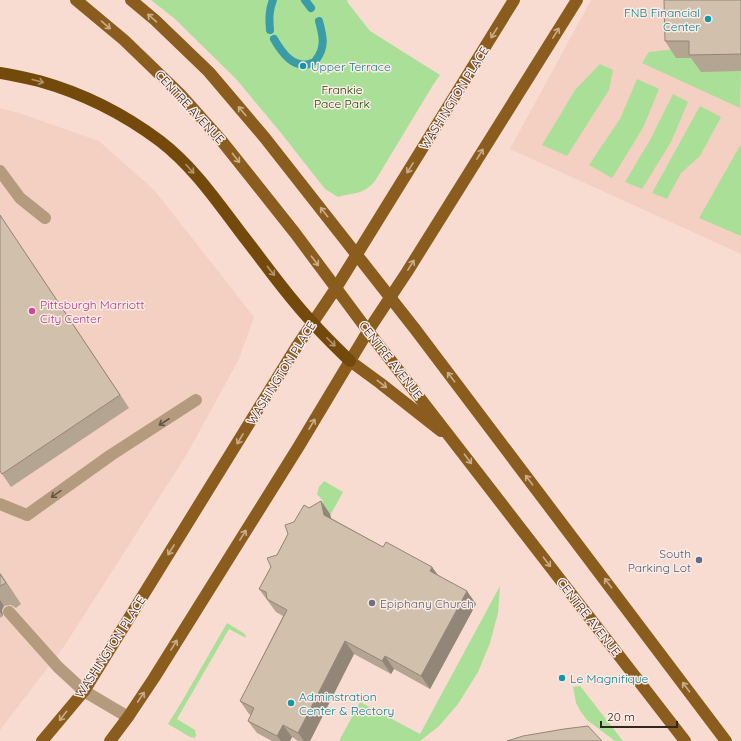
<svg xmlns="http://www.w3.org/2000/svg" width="741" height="741" viewBox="0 0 741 741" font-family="Quicksand,sans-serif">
	<rect width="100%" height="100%" fill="#f8dcd1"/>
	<g fill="#f4d0c3">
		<polygon points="591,0 741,0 741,254 510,149"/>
		<polygon points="0,108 22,114 99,141 155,191 254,317 239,359 187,454 65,645 0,730"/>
	</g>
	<g fill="#aadf98">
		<path d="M151,0H347L348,3L370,31L440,75L433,85L375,181C362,196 354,192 338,197L325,189L281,133L237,80L175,19Z"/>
		<polygon points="676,49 676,58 700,58 741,71 740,108 642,63 649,52"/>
		<polygon points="600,64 613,70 609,90 567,156 542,145 575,90"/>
		<polygon points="637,79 659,89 643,128 612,178 589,165 620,119"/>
		<polygon points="673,94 688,102 671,142 642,189 625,182 650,140"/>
		<polygon points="700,106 721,117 700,156 681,173 667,199 652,193"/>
		<polygon points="741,144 741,236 699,218"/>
		<polygon points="324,481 343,492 328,519 313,518 323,501 317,494 319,487"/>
		<polygon points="500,586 498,613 490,643 478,672 458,704 439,726 420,741 339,741 360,702 420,734"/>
		<polygon points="227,623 245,634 246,638 229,629 177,719 195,730 196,736 194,738 190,737 168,724 181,703"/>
		<polygon points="580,686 623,741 615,741 587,720 581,712 576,703 573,687"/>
	</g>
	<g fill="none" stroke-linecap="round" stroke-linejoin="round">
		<g stroke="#399ca6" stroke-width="8">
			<polyline points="305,0 311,8"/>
			<path d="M270,30C269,18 269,10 273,0"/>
			<path d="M274,39C282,53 294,70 312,63"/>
			<path d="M316,60C326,47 323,36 319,21"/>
		</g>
		<g stroke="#b49b7d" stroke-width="12">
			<polyline points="0,171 20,198 45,218"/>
			<polyline points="0,504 27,515 111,455 196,400"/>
			<polyline points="9,612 58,667 84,691 128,717"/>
		</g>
		<g stroke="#8a5d1e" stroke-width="12">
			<polyline points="76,0 124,40 180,94 221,140 295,233 368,331 685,741"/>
			<polyline points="131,0 155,20 209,72 265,138 415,329 726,741"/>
			<polyline points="350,361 380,383 441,431"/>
			<polyline points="42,741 84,691 297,346 336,288 514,0"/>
			<polyline points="110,741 128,717 154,678 299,446 368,331 407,272 577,0"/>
		</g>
		<path stroke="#734a0b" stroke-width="12" d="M0,73C13,75 26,78 39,81C82,93 124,114 160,141C194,167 218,203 244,237C266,265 287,296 312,322C324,336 337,348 350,361"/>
	</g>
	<g fill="#b4a593">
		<polygon points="741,0 741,71 701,72 691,58 676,58 665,41"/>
		<polygon points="0,215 129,408 11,487 0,471"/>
		<polygon points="321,501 330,514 331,518 383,547 432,567 438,575 476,604 430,689 394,669 391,674 354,654 310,741 298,741 292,737 290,741 272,741 257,733 248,721 251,715 249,714 240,701 283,616 276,612 259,589 294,522 309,508"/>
		<polygon points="0,573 21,604 16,608 11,605 4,606 2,610 3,616 0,618"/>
	</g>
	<g fill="#928678">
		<polygon points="0,215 129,408 120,395"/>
		<polygon points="321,501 330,514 333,527 324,515"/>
		<polygon points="432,567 441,580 430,571"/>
		<polygon points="0,573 21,604 0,574"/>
		<polygon points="467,591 476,604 430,689 421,676"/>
		<polygon points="0,600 4,606 2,610 3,616 0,612"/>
		<polygon points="345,641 354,654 310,741 304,741 298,733"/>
		<polygon points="385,656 394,669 391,674 382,661"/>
		<polygon points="283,725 292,737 290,741 281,741 277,736"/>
	</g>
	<g fill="#d1c0ab" stroke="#928678">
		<polygon points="664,0 741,0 741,54 689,55 689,41 665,41"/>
		<polygon points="0,215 120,395 2,474 0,471"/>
		<polygon points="321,501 324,515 383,547 386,542 432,567 430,571 467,591 421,676 385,656 382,661 345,641 298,733 283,725 277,736 248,721 254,708 240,701 287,610 267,599 266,592 259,589 271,567 267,558 277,555 288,534 285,525 294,522 304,505 309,508"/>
		<polygon points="0,574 6,583 0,586"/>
		<polygon points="588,726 602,741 507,741 523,736 564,729"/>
	</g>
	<defs><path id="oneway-shaft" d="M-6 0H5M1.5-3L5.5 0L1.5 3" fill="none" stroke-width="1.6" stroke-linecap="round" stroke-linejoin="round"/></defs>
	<g stroke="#c9ac8b">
		<use href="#oneway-shaft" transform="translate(152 18) rotate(-139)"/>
		<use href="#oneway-shaft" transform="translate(106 25) rotate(41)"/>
		<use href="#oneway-shaft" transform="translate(494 33) rotate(122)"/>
		<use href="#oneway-shaft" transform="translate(556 33) rotate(-58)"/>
		<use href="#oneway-shaft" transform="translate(242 111) rotate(-130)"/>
		<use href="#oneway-shaft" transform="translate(480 154) rotate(-58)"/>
		<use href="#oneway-shaft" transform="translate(236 158) rotate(52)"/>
		<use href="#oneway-shaft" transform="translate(410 168) rotate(122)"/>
		<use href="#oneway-shaft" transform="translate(324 212) rotate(-128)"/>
		<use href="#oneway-shaft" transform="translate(315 261) rotate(53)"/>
		<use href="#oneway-shaft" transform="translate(411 265) rotate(-58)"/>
		<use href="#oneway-shaft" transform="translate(451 377) rotate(-127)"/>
		<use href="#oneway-shaft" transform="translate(382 384) rotate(38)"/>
		<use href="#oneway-shaft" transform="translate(312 424) rotate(-59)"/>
		<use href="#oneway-shaft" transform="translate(240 439) rotate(121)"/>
		<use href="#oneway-shaft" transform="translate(468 459) rotate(53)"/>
		<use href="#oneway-shaft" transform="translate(529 480) rotate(-127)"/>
		<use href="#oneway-shaft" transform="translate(243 535) rotate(-58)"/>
		<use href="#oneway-shaft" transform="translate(171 550) rotate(122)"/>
		<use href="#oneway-shaft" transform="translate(547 562) rotate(53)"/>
		<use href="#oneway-shaft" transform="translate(608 583) rotate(-127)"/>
		<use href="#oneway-shaft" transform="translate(174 645) rotate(-58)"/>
		<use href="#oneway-shaft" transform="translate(686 687) rotate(-127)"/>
		<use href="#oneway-shaft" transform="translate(141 697) rotate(-56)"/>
		<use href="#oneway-shaft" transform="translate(63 716) rotate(128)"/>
	</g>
	<g stroke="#b1936d">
		<use href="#oneway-shaft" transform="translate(38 81) rotate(15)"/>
		<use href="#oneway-shaft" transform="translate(190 169) rotate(48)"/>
		<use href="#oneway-shaft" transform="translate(271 271) rotate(52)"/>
		<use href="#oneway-shaft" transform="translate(331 342) rotate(45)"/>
	</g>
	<g stroke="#655546">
		<use href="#oneway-shaft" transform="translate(164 422) rotate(147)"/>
		<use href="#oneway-shaft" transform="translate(56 494) rotate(145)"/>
	</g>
	<g fill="#0f9aa8" stroke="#fdece5" stroke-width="1.5">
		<circle cx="708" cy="19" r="4"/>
		<circle cx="303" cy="66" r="4"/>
		<circle cx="562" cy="678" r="4"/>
		<circle cx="291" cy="703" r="4"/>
	</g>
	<circle fill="#d1479c" stroke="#fdece5" stroke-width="1.5" cx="32" cy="311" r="4"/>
	<circle fill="#5c6f8a" stroke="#fdece5" stroke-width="1.5" cx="699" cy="560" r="4"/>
	<circle fill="#6b7280" stroke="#fdece5" stroke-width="1.5" cx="372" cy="603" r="4"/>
	<g text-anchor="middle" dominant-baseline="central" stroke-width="3" stroke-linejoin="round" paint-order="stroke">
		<g font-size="12" fill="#0d838f" stroke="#fdece5" text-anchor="start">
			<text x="700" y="12" text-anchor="end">FNB Financial<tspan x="700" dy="14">Center</tspan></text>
			<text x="311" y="66">Upper Terrace</text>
			<text x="570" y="678">Le Magnifique</text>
			<text x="299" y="696">Adminstration<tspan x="299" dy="14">Center &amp; Rectory</tspan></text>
		</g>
		<g font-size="12" fill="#174a00" stroke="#fdece5">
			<text x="342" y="89">Frankie<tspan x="342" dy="14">Pace Park</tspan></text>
		</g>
		<g font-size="12" fill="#302622" stroke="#fdece5">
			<text transform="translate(454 98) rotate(-58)">WASHINGTON PLACE</text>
			<text transform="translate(190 107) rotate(47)">CENTRE AVENUE</text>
			<text transform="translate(391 360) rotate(52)">CENTRE AVENUE</text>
			<text transform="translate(281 373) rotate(-58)">WASHINGTON PLACE</text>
			<text transform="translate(589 617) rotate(52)">CENTRE AVENUE</text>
			<text transform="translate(110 647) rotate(-57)">WASHINGTON PLACE</text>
		</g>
		<g font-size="12" fill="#b23c85" stroke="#fdece5" text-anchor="start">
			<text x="40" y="304">Pittsburgh Marriott<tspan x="40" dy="14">City Center</tspan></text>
		</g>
		<g font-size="12" fill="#4e5e75" stroke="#fdece5" text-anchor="end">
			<text x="691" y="553">South<tspan x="691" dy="14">Parking Lot</tspan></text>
		</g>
		<g font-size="12" fill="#5b616d" stroke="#fdece5" text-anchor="start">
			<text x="380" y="603">Epiphany Church</text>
		</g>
	</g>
	<path d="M601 721v6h76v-6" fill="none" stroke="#302622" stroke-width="2"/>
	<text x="607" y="721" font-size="12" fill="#302622" stroke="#fdece5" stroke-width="3" paint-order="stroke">20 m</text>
</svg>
